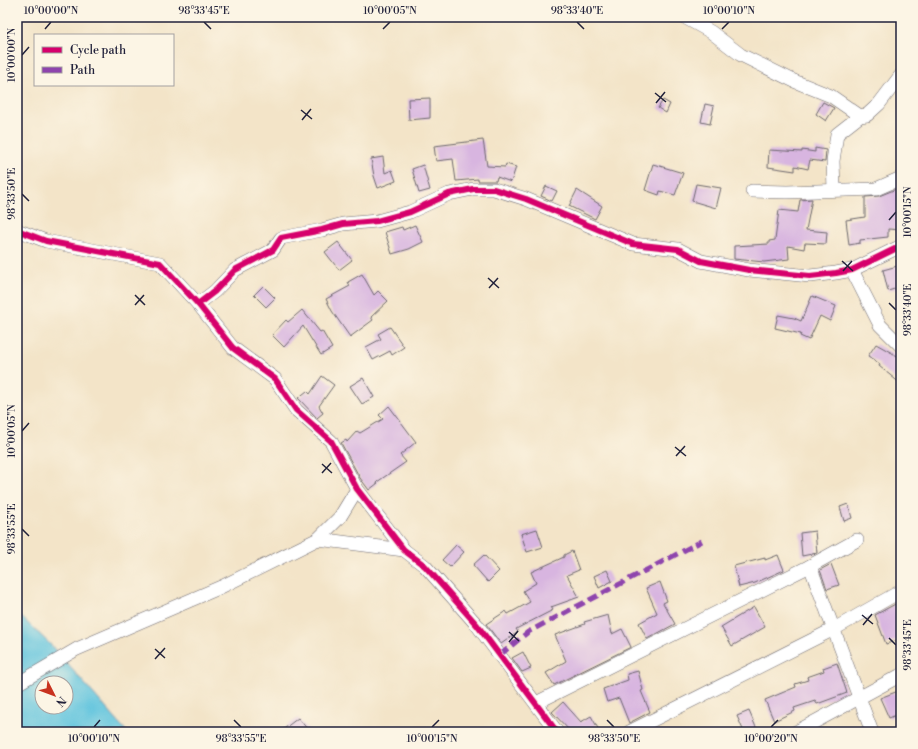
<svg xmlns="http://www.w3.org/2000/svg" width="918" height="749" viewBox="0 0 918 749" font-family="'Libre Bodoni',serif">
	<rect width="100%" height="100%" fill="#fcf5e5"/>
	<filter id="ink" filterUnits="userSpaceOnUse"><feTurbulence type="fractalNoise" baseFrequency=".025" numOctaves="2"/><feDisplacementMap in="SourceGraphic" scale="8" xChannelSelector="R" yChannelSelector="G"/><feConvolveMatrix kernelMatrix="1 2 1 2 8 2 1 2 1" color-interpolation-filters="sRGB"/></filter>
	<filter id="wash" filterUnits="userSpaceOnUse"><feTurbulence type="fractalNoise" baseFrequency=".012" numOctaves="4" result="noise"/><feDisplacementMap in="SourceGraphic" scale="16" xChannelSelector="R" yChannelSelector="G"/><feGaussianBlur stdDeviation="0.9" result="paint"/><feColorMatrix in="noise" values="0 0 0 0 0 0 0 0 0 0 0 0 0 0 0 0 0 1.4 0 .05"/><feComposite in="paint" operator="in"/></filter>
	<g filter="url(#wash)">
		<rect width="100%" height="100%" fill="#f3e4c8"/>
		<path fill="#60c4de" stroke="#41738c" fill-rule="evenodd" d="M17,613L49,643L127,732H17ZM42,683H66V707H42Z"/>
		<g id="blocks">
			<g fill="#d8b5e0">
				<polygon points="430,98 430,118 409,120 408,99"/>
				<polygon points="663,100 670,104 666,113 658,108"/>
				<polygon points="823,102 834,108 826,121 816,114"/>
				<polygon points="705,104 714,106 710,124 701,122"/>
				<polygon points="483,140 487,166 505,167 506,164 516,167 511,182 497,177 496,181 478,181 478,179 456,181 453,159 436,161 434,146"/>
				<polygon points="815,148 826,150 825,162 810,160 808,169 795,166 795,171 768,167 769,150 802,152 802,150 815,152"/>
				<polygon points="383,157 385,173 392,170 396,181 378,188 374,176 371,159"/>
				<polygon points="653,164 683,173 675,195 660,191 659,195 645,190"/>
				<polygon points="423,165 430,190 419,193 412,169"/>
				<polygon points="696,184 721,188 716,208 692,201"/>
				<polygon points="546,186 557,191 552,201 541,196"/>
				<polygon points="901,187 901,230 888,229 888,237 860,240 860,243 849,245 846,220 865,217 865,197 879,196"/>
				<polygon points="577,190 602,206 595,219 569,206"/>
				<polygon points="812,199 806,230 827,232 826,244 805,243 804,249 788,246 789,259 764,262 734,259 734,246 769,244 769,241 775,240 779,210 798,212 800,200"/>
				<polygon points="415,225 423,242 409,249 392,254 385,232 402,227 403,230"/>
				<polygon points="338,242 352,260 339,270 325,252"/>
				<polygon points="901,265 901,287 888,291 883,270"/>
				<polygon points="362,274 374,295 378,291 388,301 371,317 373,320 350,337 332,311 326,299 350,286 348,282"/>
				<polygon points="263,286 275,298 266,307 254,295"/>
				<polygon points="812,296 836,306 830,321 820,316 809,340 800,336 801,334 775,328 778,315 794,318 801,321"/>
				<polygon points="302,310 320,332 322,331 332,348 321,355 303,326 284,347 272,335 286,320 288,322"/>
				<polygon points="390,327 404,347 392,355 390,351 373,360 366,347 381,339 378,334"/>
				<polygon points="876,344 901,358 901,384 879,366 880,364 868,356"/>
				<polygon points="322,376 334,385 319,406 323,413 317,418 298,398 307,391 310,394"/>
				<polygon points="363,378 374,397 362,404 350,386"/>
				<polygon points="389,406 416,442 400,455 406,462 377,482 378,483 369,490 360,478 341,443 346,440 347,442 357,431 360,433 383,419 379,415"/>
				<polygon points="848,504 852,518 844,521 840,507"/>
				<polygon points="537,529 543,547 527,552 521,534"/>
				<polygon points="815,531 817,553 802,556 800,533"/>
				<polygon points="456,545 464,552 450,567 442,560"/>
				<polygon points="572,551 579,570 567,575 579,597 551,607 553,610 516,629 518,632 501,644 486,624 506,611 508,614 530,602 523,591 536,583 531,572 564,557 564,555"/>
				<polygon points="484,555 499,571 488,582 473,565"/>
				<polygon points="778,555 784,570 755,583 739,587 734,566 765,558 765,560"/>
				<polygon points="831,564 839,585 827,589 820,570"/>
				<polygon points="607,570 612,581 599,588 594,576"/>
				<polygon points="660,582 667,601 663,603 675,624 647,639 639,623 657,613 646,588"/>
				<polygon points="901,601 901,639 886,644 875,615"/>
				<polygon points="754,607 765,627 732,646 721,627"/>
				<polygon points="608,615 612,634 622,629 631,647 554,685 546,673 566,661 555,635 585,624 584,622"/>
				<polygon points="523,652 531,668 522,672 512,658"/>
				<polygon points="837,663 847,693 817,704 815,701 794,708 795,711 774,721 765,700 796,687 795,684 808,680 807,677 824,671 823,668"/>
				<polygon points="638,671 643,690 641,691 650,712 629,723 619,698 607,702 603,689 628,680 627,674"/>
				<polygon points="901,690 901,713 889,718 880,698"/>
				<polygon points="563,702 581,722 591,716 600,732 571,732 552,712"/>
				<polygon points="749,711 758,732 744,732 737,716"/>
				<polygon points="298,718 310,732 280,732"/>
			</g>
		</g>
	</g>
	<g filter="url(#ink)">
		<use href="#blocks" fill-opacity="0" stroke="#6b666c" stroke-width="1"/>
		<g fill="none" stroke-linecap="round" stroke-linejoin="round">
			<g stroke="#6b666c" stroke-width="14">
				<g id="minor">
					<polyline points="684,17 711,32 741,55 794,81 831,96 860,116"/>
					<polyline points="834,189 833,161 837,134 860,116 867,115 879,104 901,75"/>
					<polyline points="752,191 787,192 876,189 901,178"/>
					<polyline points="17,230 46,241 160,263 198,304 215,291 235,270 273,250 281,238 322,230 343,224 377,221 410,212 449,194 473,189 494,189 526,199 633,244 678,249 701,261 749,270 810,276 836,273 852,270 901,246"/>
					<polyline points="852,270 880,325 901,346"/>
					<polyline points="198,304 233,348 275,379 296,410 331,441 357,489 404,550 425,566 477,625 557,732"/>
					<polyline points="318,539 340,517 357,489"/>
					<polyline points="810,566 872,732"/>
					<polyline points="17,684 77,649 221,587 318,539 404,550"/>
					<polyline points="536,703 810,566 857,540"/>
					<polyline points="629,732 834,629 901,591"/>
					<polyline points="796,732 901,675"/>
				</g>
			</g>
			<use href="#minor" stroke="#fff" stroke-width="13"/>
			<polyline stroke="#8e44ad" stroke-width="5" stroke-dasharray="10 5" stroke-linecap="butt" points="500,655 528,632 702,541"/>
			<g stroke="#fcf5e5" stroke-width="8">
				<g id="cycleway">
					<polyline points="17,230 46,241 160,263 198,304 215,291 235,270 273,250 281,238 322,230 343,224 377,221 410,212 449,194 473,189 494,189 526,199 633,244 678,249 701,261 749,270 810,276 836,273 852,270 901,246"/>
					<polyline points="198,304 233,348 275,379 296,410 331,441 357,489 404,550 425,566 477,625 557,732"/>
				</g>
			</g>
			<use href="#cycleway" stroke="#d6006c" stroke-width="6"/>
		</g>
	</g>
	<path fill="none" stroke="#22223b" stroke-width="1.5" d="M204,22L211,29M577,22L584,29M45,29L51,22M383,29L390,22M722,29L729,22M22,55L29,47M655,93L666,102M656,103L665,92M301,110L312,119M302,120L311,109M22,194L29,201M889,220L896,212M842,261L853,271M843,271L852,261M488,278L499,288M489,288L498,278M135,295L145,305M889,303L896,310M135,305L144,295M22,431L29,423M675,447L686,456M676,456L685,446M322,464L332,473M322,473L331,463M22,529L29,536M862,615L873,624M863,625L872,614M509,632L519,641M889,638L896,645M509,642L518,631M155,649L165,658M155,659L165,648M234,720L241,727M607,720L614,727M94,727L100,720M432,727L439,720M771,727L778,720"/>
	<rect width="918" height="749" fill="none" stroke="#fcf5e5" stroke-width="44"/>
	<rect x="34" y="34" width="140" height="52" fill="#fcf5e5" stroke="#a5a1a1"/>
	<rect x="42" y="47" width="20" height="6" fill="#d6006c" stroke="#a5a1a1"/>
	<text x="70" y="54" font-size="12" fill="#22223b">Cycle path</text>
	<rect x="42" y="67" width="20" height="6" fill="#8e44ad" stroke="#a5a1a1"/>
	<text x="70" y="74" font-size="12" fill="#22223b">Path</text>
	<g transform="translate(54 695) rotate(132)"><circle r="19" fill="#fcf5e5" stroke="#a5a1a1"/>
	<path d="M0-3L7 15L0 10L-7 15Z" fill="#c8321e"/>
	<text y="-6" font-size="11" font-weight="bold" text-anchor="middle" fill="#22223b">N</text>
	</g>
	<rect x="22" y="22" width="874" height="705" fill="none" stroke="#22223b" stroke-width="1.5"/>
	<g font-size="10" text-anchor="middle" fill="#22223b">
		<text x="51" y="14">10°00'00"N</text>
		<text x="204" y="14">98°33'45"E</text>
		<text x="390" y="14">10°00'05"N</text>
		<text x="577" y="14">98°33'40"E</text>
		<text x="729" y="14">10°00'10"N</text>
		<text transform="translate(11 55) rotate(-90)" y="4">10°00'00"N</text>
		<text transform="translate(11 194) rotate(-90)" y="4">98°33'50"E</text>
		<text transform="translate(907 212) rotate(-90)" y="4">10°00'15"N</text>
		<text transform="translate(907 310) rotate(-90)" y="4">98°33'40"E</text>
		<text transform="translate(11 431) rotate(-90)" y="4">10°00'05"N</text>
		<text transform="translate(11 529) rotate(-90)" y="4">98°33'55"E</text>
		<text transform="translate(907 645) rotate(-90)" y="4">98°33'45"E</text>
		<text x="94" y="742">10°00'10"N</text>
		<text x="241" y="742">98°33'55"E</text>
		<text x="432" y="742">10°00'15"N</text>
		<text x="614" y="742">98°33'50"E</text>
		<text x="771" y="742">10°00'20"N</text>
	</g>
</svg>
